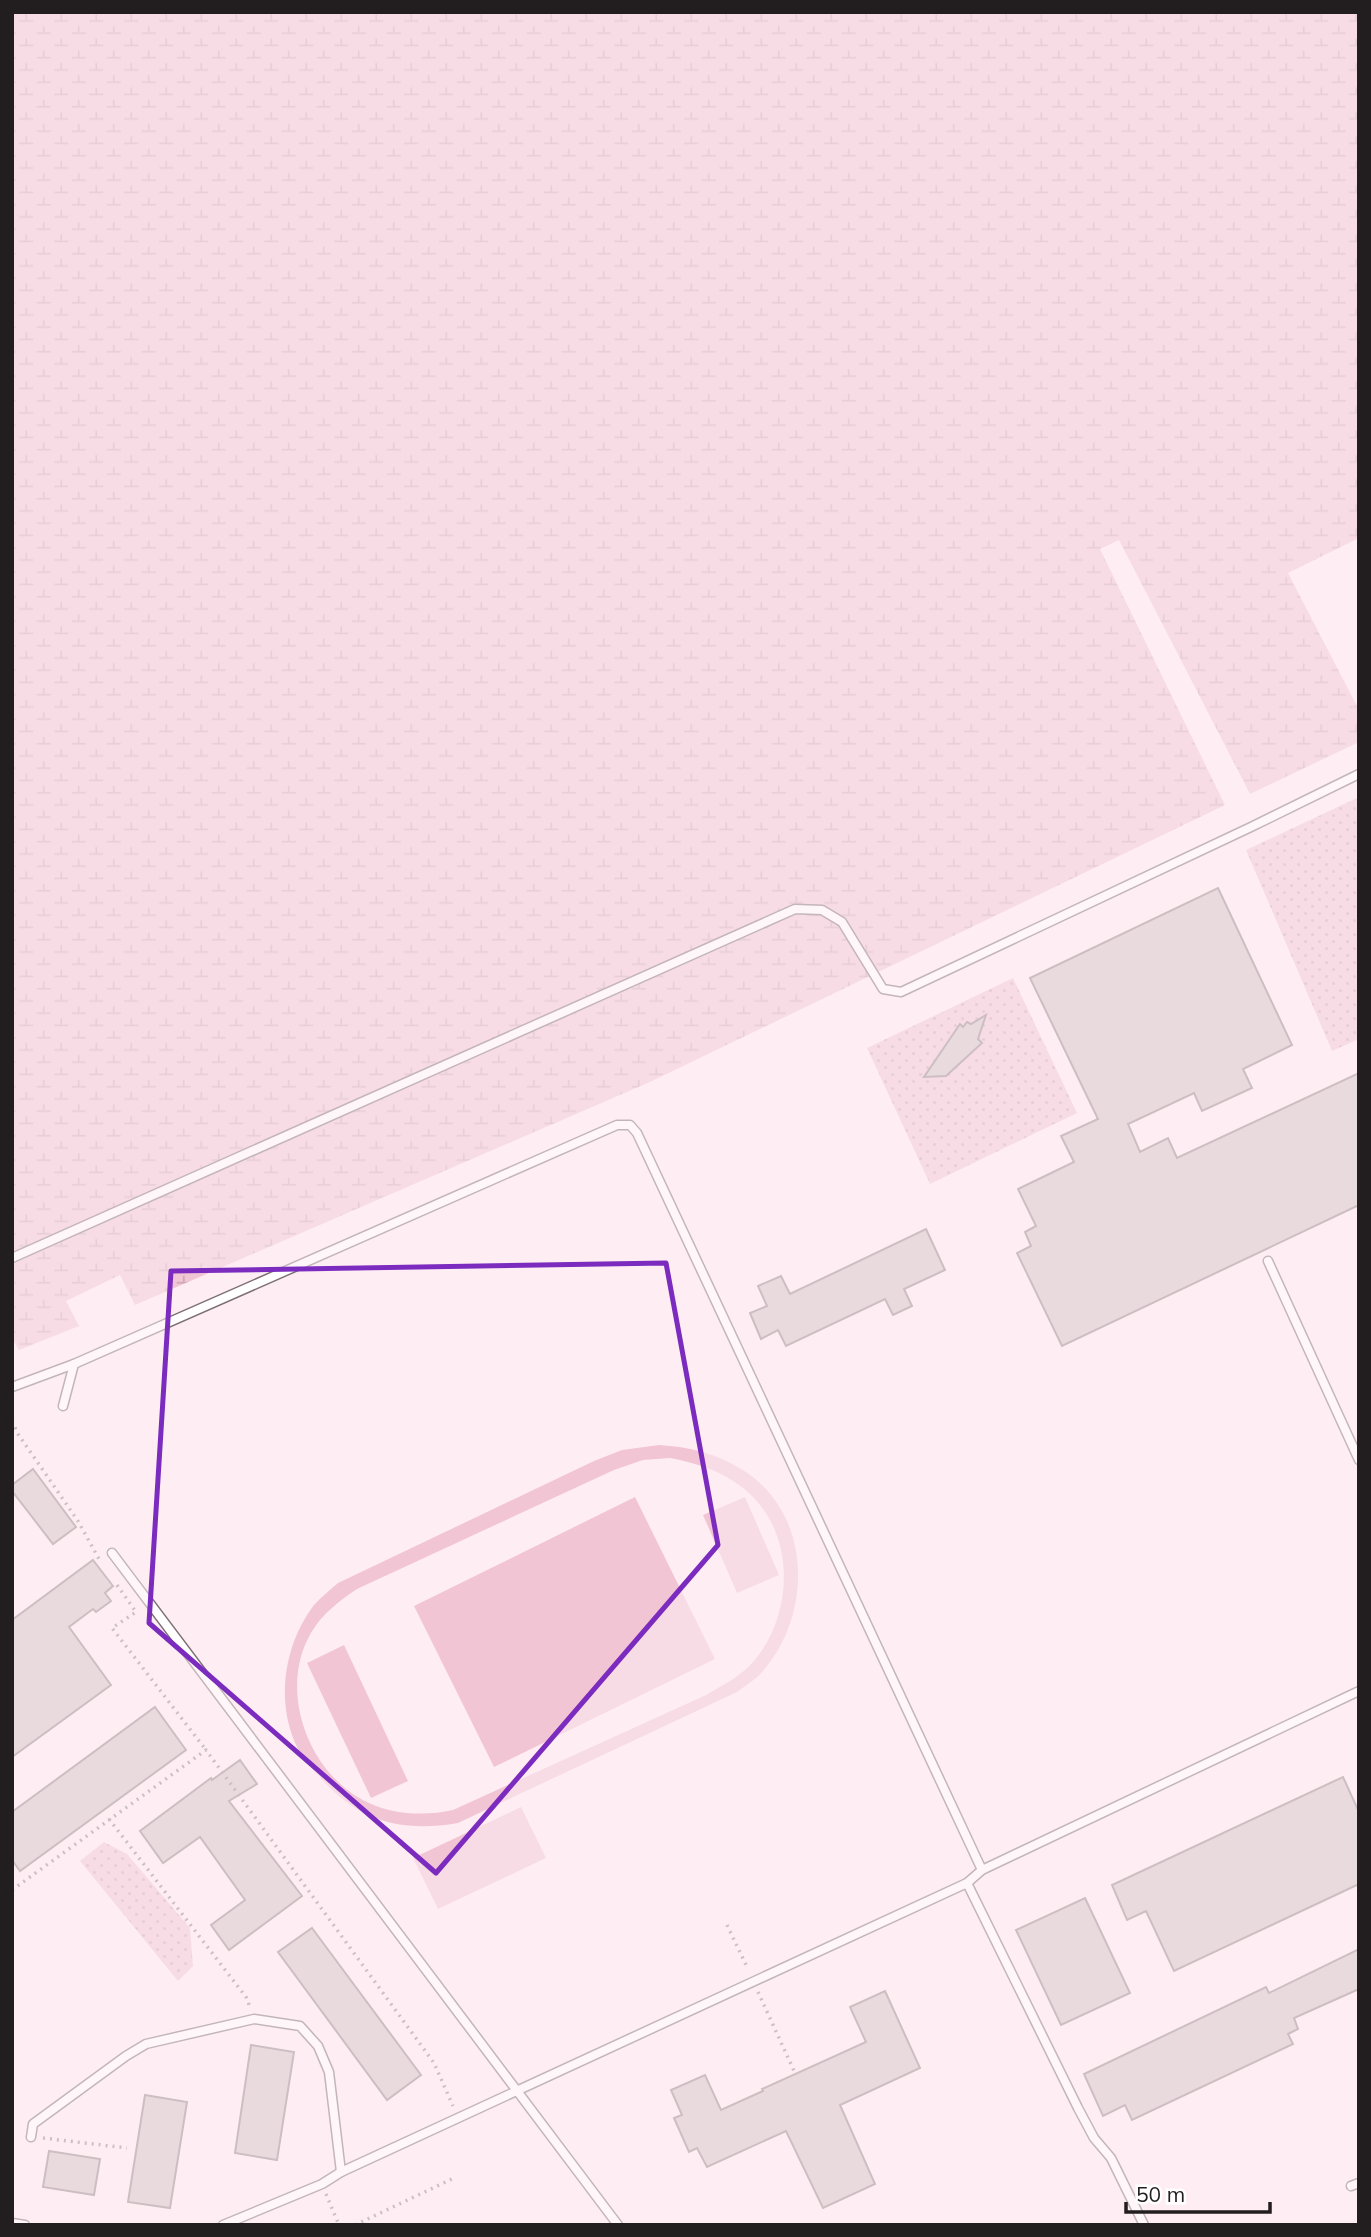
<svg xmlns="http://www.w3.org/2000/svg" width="1371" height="2237" viewBox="0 0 1371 2237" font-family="Mulish,sans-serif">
	<defs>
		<pattern id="grass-dots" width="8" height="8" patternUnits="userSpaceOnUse" patternTransform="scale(1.75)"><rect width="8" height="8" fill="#f2c5d5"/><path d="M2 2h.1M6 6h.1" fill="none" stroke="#cfa9b6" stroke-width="1.8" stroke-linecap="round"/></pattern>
		<pattern id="wetland-marsh" width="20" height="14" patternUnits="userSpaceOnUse" patternTransform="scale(1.75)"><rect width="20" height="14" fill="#f2c5d5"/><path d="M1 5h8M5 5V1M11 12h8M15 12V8" fill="none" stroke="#cfa9b6"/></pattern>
	</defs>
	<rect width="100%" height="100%" fill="#feeef3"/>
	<g fill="url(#grass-dots)">
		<polygon points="1359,797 1359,1039 1332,1051 1246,850"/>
		<polygon points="1013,978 1077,1113 930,1184 867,1048"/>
		<polygon points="104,1842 127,1854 190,1928 193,1966 178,1981 80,1861"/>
	</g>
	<polygon fill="url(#wetland-marsh)" points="12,12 1359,12 1359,538 1288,573 1359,710 1359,742 1250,794 1119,540 1100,549 1225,805 650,1082 135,1305 120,1275 66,1301 79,1326 19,1350 12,1338"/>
	<g fill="#f2c5d5" fill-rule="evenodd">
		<path d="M659,1445C689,1447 716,1453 741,1469C812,1511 814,1614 762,1672C755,1680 745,1686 737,1692L458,1823C401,1833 357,1821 319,1776C314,1769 307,1763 302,1756C274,1710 282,1647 314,1605C321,1597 330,1590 338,1583L594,1461L622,1450ZM670,1458C697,1463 721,1471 743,1488C796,1530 795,1612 754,1661C741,1676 723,1685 706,1695L453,1810C426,1816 394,1815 369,1803C309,1776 277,1691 311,1633C322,1614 339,1601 357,1589L614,1470L643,1460Z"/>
		<polygon points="635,1497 715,1659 494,1767 414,1606"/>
		<polygon points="745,1497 779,1575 737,1593 703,1515"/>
		<polygon points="344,1645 408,1781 371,1798 307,1663"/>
		<polygon points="521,1807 546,1858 438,1909 413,1858"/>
	</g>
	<g fill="#cec0c4" stroke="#918488" stroke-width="2">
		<polygon points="1218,888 1292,1045 1243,1069 1252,1088 1202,1111 1194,1093 1128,1124 1140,1152 1168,1138 1177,1158 1359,1073 1359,1205 1062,1346 1017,1253 1031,1246 1025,1232 1036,1226 1018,1189 1074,1162 1061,1136 1098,1119 1030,978"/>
		<polygon points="986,1015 978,1039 982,1043 946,1076 924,1077 960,1024 963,1027 967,1022 971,1024"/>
		<polygon points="926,1229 945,1270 904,1289 912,1306 893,1315 885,1299 786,1346 778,1330 761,1339 750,1313 767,1306 758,1286 781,1276 790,1294"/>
		<polygon points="33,1469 76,1527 53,1544 12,1491 12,1485"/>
		<polygon points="93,1560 113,1586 105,1593 111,1601 96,1612 93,1609 69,1627 111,1685 12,1757 12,1620"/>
		<polygon points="155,1707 186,1750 20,1871 12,1860 12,1812"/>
		<polygon points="240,1760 257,1784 229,1801 302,1896 229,1950 211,1925 245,1900 200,1837 163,1863 140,1831 211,1778 212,1780"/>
		<polygon points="1343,1777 1359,1812 1359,1884 1174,1971 1146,1911 1127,1920 1112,1885"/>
		<polygon points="1085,1898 1130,1993 1061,2025 1016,1930"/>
		<polygon points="312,1928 421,2075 387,2100 278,1952"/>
		<polygon points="1359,1949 1359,1989 1294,2018 1298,2029 1288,2034 1293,2044 1132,2120 1125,2105 1103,2116 1084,2074 1266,1987 1269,1993"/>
		<polygon points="885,1991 920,2068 840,2105 875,2184 823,2208 786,2131 707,2167 697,2148 689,2152 674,2118 682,2115 671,2090 705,2075 721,2110 763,2091 762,2089 866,2042 850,2007"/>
		<polygon points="251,2045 294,2052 277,2160 235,2153"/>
		<polygon points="145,2095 187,2102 170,2208 128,2202"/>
		<polygon points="49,2151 100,2159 94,2195 43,2187"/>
	</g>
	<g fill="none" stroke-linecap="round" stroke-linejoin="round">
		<g stroke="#7d7074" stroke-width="11">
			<g id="lane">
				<polyline points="12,1258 795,909 822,910 842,922 883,989 901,992 1251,827 1359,774"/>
				<polyline points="1268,1261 1359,1460"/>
				<polyline points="12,1387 74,1364 617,1125 630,1125 637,1133 982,1870"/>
				<polyline points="63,1406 74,1364"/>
				<polyline points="112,1553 618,2225"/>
				<polyline points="967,1883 1078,2108 1094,2138 1111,2158 1144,2225"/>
				<polyline points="31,2137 33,2124 126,2056 146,2044 254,2019 300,2026 318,2046 329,2072 341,2172"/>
				<polyline points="1351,2186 1359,2183"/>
				<polyline points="12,2223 25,2225"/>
				<polyline points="223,2225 322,2184 341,2172 967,1883 982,1870 1359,1691"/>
			</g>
		</g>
		<g stroke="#93888c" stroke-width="3.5" stroke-dasharray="2 5" stroke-linecap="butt">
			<polyline points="12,1421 18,1434 78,1521 99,1559"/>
			<polyline points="117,1585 136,1612 112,1628 206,1750"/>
			<polyline points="109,1819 246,1997 250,2007"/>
			<polyline points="12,1890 206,1750 434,2063 453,2106"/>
			<polyline points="727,1925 748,1969"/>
			<polyline points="758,1992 795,2073"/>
			<polyline points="43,2138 127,2148"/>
			<polyline points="326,2194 339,2225"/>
			<polyline points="355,2225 454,2178"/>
		</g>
		<use href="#lane" stroke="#fff" stroke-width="8"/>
	</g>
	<path d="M0 0H1371V2237H0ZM666,1263L718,1545L436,1873L149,1623L171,1271Z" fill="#feeef3" fill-opacity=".55" fill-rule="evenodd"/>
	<path fill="none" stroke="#7b2cbf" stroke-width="5" stroke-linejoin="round" d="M666,1263L718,1545L436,1873L149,1623L171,1271Z"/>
	<rect width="1371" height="2237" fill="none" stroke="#221d1f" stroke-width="28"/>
	<path d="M1126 2202v10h144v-10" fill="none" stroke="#221d1f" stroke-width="3.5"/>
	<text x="1136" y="2202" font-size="21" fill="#221d1f" stroke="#ffffff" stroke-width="5" paint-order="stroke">50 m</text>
</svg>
